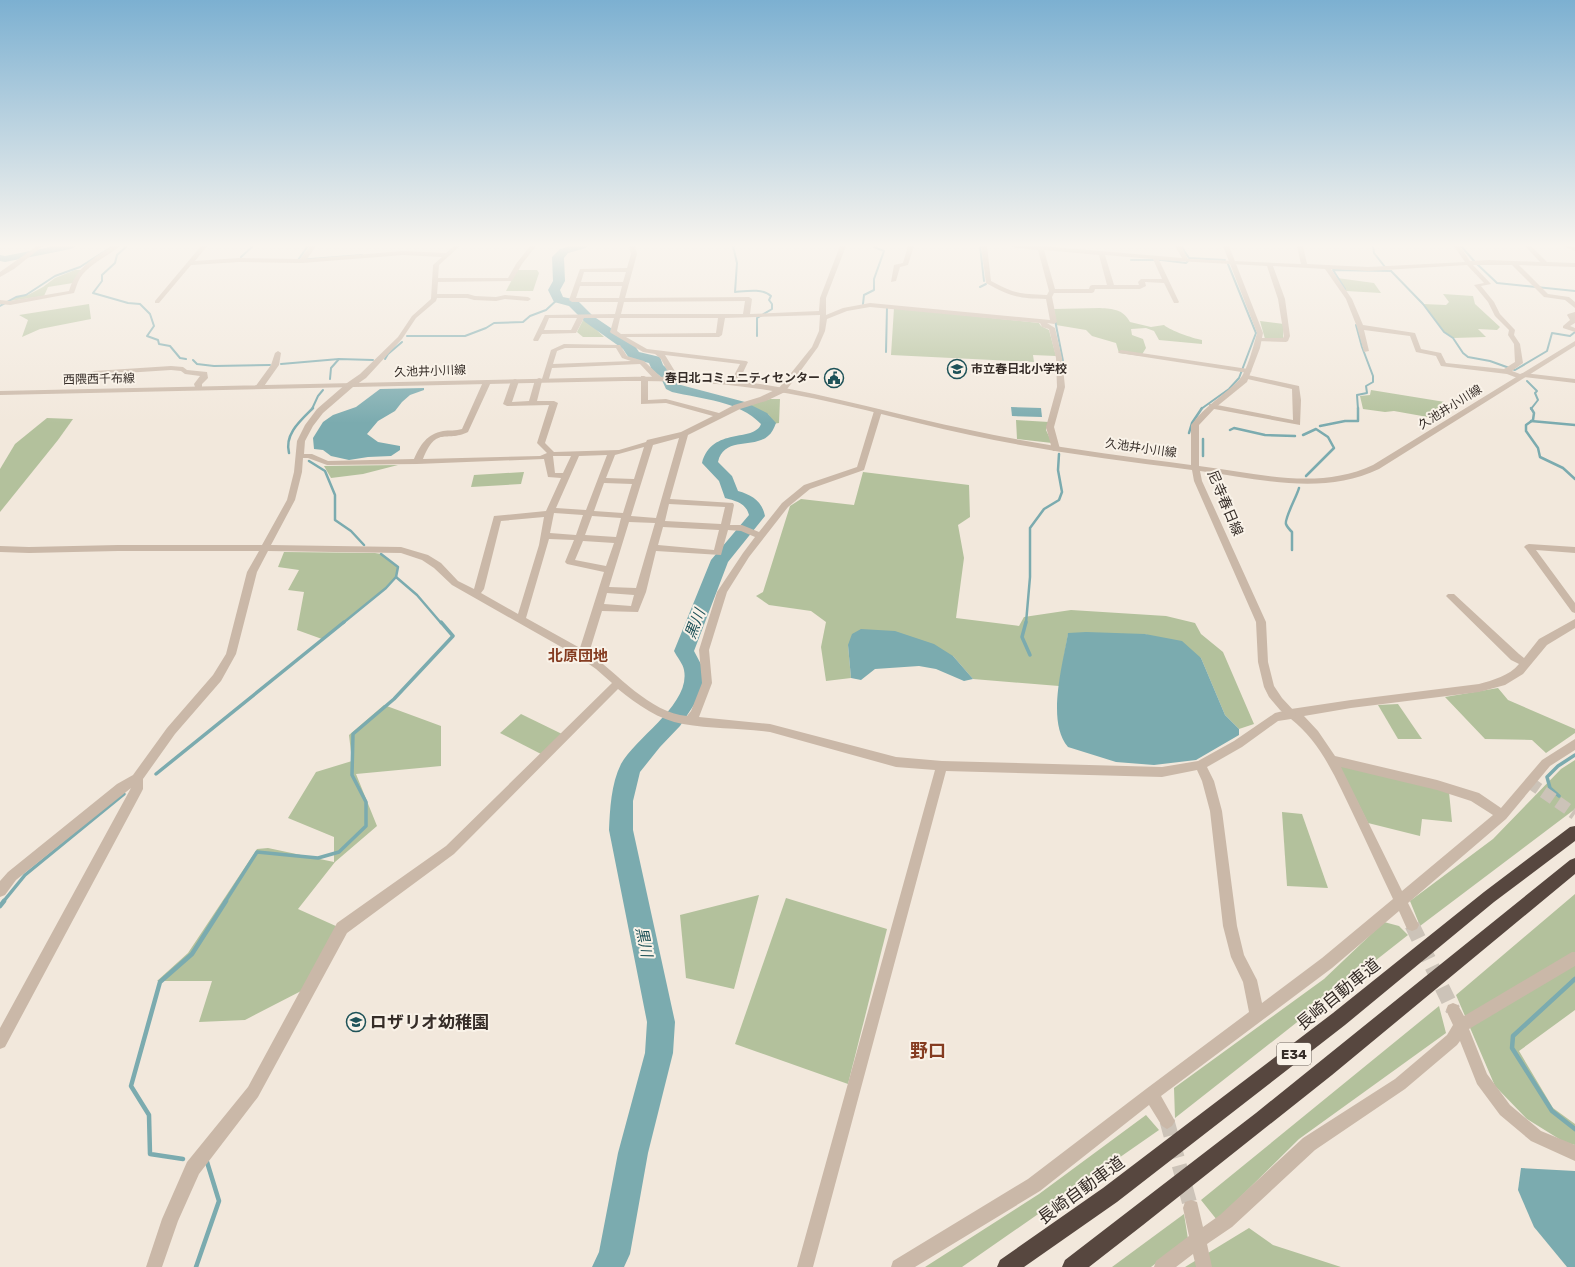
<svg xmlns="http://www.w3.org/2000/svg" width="1575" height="1267" viewBox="0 0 1575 1267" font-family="Rubik,'Noto Sans JP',sans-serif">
	<rect width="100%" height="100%" fill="#f2e8dc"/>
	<g fill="#b3c19c">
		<polygon points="75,270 82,270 73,283 48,287 44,296 10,301 16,297 28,295 43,287 55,278"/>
		<polygon points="517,270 537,270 539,273 533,291 506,291"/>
		<polygon points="1337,278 1374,283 1381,293 1346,291"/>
		<polygon points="1443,294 1473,296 1475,304 1500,327 1497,330 1478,329 1486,337 1453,338 1444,332 1423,304 1446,305 1449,302"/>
		<polygon points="89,304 91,319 40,329 22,337 28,320 19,315"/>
		<polygon points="894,308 1039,323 1041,326 1049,330 1056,356 1033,355 1034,362 891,355"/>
		<path d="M1100,308C1113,309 1123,309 1130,322L1151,327L1164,325C1171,331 1192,338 1202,340V344L1159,340L1154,331L1146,328L1131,329L1132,335L1143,339L1146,348L1141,356L1119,353L1116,343L1092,336L1086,330L1056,325L1054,309Z"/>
		<polygon points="583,320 587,321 604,337 583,337 577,332"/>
		<polygon points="1260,321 1284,324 1283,339 1265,339"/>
		<polygon points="1371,390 1445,402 1451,412 1439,419 1394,411 1385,412 1363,409 1360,396 1370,395"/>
		<polygon points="770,399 780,399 779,423 772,424 769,415 748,405"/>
		<polygon points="47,418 73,419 58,440 0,512 0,469 15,444"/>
		<polygon points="1016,420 1049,422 1046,430 1052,443 1017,439"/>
		<polygon points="398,465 363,474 331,478 324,466"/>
		<polygon points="524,472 521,484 471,487 474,475"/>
		<polygon points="863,472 969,485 970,517 958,525 964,558 956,618 1019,626 1024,617 1071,610 1166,616 1195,623 1201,634 1223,652 1254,724 1239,729 1225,715 1201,658 1145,634 1068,634 1059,686 973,679 953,656 848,645 851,678 826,681 821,647 826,622 811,611 769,605 756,596 763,592 790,506 801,499 854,505"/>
		<polygon points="284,552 375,553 381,554 398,567 396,577 386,588 322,639 297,630 304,592 288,590 299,570 278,567"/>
		<polygon points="1498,688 1508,700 1575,729 1575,733 1546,753 1532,740 1485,739 1445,697"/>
		<polygon points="1398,704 1422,739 1398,739 1378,705"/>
		<polygon points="384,705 441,726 441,766 356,774 377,826 335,862 298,909 338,927 305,989 245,1020 199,1022 212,981 157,981 188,953 257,849 268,848 334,862 334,837 288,818 316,772 352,761 349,735"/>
		<polygon points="521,714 562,734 541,754 500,733"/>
		<polygon points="1575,760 1575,809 1420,926 1410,901 1493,839 1561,769"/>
		<polygon points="1339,765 1449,792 1452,822 1422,819 1420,836 1368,823"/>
		<polygon points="1282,812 1302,814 1328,888 1287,886"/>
		<polygon points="1575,894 1575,1010 1519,1051 1553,1108 1575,1124 1575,1145 1564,1142 1527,1119 1495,1086 1456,995"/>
		<polygon points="759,895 734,989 686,978 680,915"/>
		<polygon points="786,898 887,929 848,1084 735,1044"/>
		<polygon points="1384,922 1399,926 1408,935 1175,1118 1174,1088 1324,979"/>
		<polygon points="1439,1006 1446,1033 1299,1139 1217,1220 1201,1200"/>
		<polygon points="1146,1115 1159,1130 962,1267 925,1267 1039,1194"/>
		<polygon points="1184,1214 1188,1239 1151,1267 1112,1267"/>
		<polygon points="1249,1228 1273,1245 1341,1267 1185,1267"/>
	</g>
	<g fill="#7babaf">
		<polygon points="424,388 424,390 410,395 402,402 395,411 378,421 367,434 378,442 400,446 400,450 391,456 368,457 349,460 331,456 323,450 314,449 313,438 323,422 333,415 356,407 380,389"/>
		<polygon points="1011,407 1041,408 1042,417 1012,416"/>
		<polygon points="861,629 895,631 934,644 953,656 973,679 964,681 936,669 919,666 875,669 861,680 851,678 848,645 852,634"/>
		<path d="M1086,632L1145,634L1182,641L1201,658L1225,715L1239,729V735L1196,760L1154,765L1116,762L1068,747C1046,722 1063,664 1068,633Z"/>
		<polygon points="1521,1168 1575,1171 1575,1267 1567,1267 1534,1227 1518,1190"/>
	</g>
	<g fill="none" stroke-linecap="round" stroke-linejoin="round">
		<g stroke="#7babaf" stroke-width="2">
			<polyline points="127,246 117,255 115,263 102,275 102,281 93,293 128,303 140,304 150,314 154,326 147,336 158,340 159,344 170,346 180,358 186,359"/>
			<polyline points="308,246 298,260 362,255"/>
			<path d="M733,246L737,263L735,292C746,291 763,288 771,296L769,300L772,304V309L757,318V336"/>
			<polyline points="980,246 984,281"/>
			<polyline points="1181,246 1189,258 1225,260"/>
			<polyline points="1373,246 1374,253 1385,267"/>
			<polyline points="1461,246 1474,261"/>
			<polyline points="244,259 241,259 241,257 253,246"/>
			<polyline points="1131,260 1162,260 1186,263 1188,261"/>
			<polyline points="1477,264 1497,283 1575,291"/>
			<polyline points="1391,271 1423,304 1444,332 1453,338 1463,353 1468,357 1490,361 1515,370 1547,351 1552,333 1570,336 1575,332"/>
			<polyline points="980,287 986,284"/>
			<polyline points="1343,290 1345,289 1333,270 1391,271"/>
			<polyline points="863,304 864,295 874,290 874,279 884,251 874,247 875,246"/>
			<polyline points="0,306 16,297 26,295 55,276 80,267 113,246"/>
			<polyline points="885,307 887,307 886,352"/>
			<polyline points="1055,320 1063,361 1063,372"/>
			<polyline points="1356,325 1362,347 1373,376 1373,382 1366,386 1367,393 1357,395 1358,409"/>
			<polyline points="407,336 465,336 486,328 494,323 523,322 530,316 546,310 558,299"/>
			<polyline points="385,359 388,354 402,342"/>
			<polyline points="193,360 197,364 214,366 270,365"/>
			<polyline points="281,364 339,359"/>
			<polyline points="330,379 331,368 339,359 373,360"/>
			<polyline points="1527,381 1537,391 1535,393 1538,400 1531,409"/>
			<polyline points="312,409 318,396 323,390"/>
			<polyline points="1201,409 1229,389 1239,378 1256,333 1228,264"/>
		</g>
		<g stroke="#7babaf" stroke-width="2.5">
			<polyline points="1531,408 1534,413 1533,420 1526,425 1526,431 1538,448 1540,457 1563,468 1575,479"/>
			<polyline points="1531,421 1575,425"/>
			<polyline points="1320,426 1345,421 1358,421 1358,408"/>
			<polyline points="1230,430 1234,428 1265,435 1295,436"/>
			<polyline points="1189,433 1192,423 1202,408"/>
			<polyline points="1303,435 1316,429 1328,437 1334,448 1306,476"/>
			<polyline points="1203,439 1203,456"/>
			<path d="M289,453C284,434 301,420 313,408"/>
			<polyline points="309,461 325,471 335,495 335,520 351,531 364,545"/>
			<path d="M1292,550V532C1290,530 1287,527 1286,524C1284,519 1297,496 1299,488"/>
			<polyline points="396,577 417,595 441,623"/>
			<polyline points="343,623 386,588 396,577 398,567 381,554"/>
			<polyline points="1026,623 1030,577 1030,528 1044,509 1059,500 1062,492 1058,470 1059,454"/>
		</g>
		<g stroke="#7babaf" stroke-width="3.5">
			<polyline points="1026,622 1022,637 1030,655"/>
			<polyline points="156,774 344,622"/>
			<polyline points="1559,796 1550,788 1547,777 1558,766 1575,755"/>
			<polyline points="3,902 25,875 124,794"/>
			<polyline points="225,902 257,852 318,858 339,852 366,826 366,802 352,775 353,734 394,699 453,636 441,622"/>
		</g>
		<g stroke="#7babaf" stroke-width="4.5">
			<polyline points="0,906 4,901"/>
			<polyline points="1575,979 1513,1036 1512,1048 1552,1111 1575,1129"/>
			<polyline points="183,1159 150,1154 149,1115 131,1086 160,982 192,954 226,901"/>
			<polyline points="196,1267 219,1201 207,1162"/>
		</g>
		<g fill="#7babaf" fill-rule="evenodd">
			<polygon points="55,246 76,246 71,249 5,262 0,261 0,255 5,256"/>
			<path d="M570,246H587L586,248L568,253L564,258L565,281L560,290L563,297L577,300L593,316L633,343L639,352L660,357L663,365L673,374L677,384L745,402L767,413L776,423C774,428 772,433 768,436C754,449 724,436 718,462L732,476L738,491C752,495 762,501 765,516L728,562L694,651L704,670L703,691L680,726L660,747L640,772L633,801V830L675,1022L673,1053L648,1153L630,1254L624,1267H592L599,1252L618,1153L645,1053L647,1022L609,830C610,809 611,784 621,764C636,737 691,704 684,670C683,664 677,657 674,651L711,560L749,515C746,503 736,501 725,498L719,481L702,463C712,426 754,443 761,424C739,401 702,399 672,392L666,389L660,376L652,370L649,363L629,358L623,349L585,322L569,306L554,302L548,290L553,281L552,257L560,249Z"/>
		</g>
		<polyline stroke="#ccc3b8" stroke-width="12" stroke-dasharray="12 5.5" stroke-linecap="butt" points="1529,782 1575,814"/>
		<g stroke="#ccc3b8" stroke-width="15" stroke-dasharray="15 8" stroke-linecap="butt">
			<polyline points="1412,925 1453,1010"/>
			<polyline points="1167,1121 1191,1208"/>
		</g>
		<g fill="#cab8a8" fill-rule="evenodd">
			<path d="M113,246H120C107,257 90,263 80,278C77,283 76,288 74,293L10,305L0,304V300L10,301L69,291C75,269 95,256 113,246Z"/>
			<path d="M201,246H207L195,261L239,258L300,259L310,246H316L307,259L403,251L446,253L454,246H460L439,265L438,278H508L516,264L530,246H536L522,264L512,281L438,282L437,294H468L475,296L496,297L505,295L528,297L531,299L528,301L505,299L496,301L474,300L467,298H437L436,301L416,318L402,339L366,378L353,387L323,413L313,426L305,441L304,454H312L328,461L414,459C420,445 427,434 443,431C449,430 456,431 462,429L483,382L487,380L491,382L468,432C445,443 437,425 423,459L540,456L547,453L537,443L549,405L507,406L503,404L511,381L515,379L519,381L512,402L529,401L535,380L539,378L542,379L551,350L564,344L620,345L627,356L644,361L662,378L658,380H655L640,364L552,368L548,382L542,381L537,401H554L558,403L545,443L554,452L619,450L646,442L647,440L681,432L713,416L666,403L641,404V376H644L648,378V400L666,399L719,413L734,405L760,397L779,388L812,347L819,331L820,315L725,318L722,335L719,337H626L647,349L746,361L748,362L738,383L734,385L730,383L740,364L665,355L679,378L675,380H672L661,359L655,354L643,352L611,333L610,332L614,318H584L576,333L542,334L538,341H534L533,340L545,315L615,314L618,302H572L569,300L580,269L627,268L631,254L629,246H635L637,254L625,298L749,297L752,299L750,314L819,311L820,298L840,246H846L826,298V315L843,308L870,303L1050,320L1046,299C1017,298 1011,297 986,283L981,246H987L991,281C1015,294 1020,294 1047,295L1049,291L1038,250L1015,248L1012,246H1042L1182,258L1175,246H1181L1188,259L1301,264L1297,246H1303L1307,264L1368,267L1465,262L1454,246H1460L1470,261L1489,260L1540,262L1525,246H1531L1547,262L1575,263V267L1519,265L1548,294L1569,297L1575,302V308L1565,300L1544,297L1512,265H1473L1491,284L1481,286L1494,302L1500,314L1515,330L1514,335L1520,344L1523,363L1512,371L1520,374L1523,373L1575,379V383L1523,377L1520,379L1507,374L1441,366L1436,356L1416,352L1410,336L1364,330L1369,351L1364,352L1357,327L1346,299L1325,269L1273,266L1285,299L1290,336L1288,341L1286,342L1257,341V339L1259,338H1283L1284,336L1278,299L1267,266L1159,260L1179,302L1178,303H1174L1164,283L1145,282L1146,286L1140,289H1095L1094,292L1092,293H1054L1052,297L1057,322L1054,324L1047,323L1055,328L1062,358L1065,387L1054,427L1060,449L1059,451H1053L1052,449L1046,427L1057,387L1056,358L1049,329L1042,327L1040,323L870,307L847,311L827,319L825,331L818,347L785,392L766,401L740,409L688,435L670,499L733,503L734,505L730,525H742L759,532L782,503L804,485L857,467L874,411L878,409L882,411L864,470L810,489L788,507L749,557L727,592L709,650L712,683L699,717L770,724L896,757L942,761L1162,767L1198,761L1234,741L1275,713L1291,709L1351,700L1479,684C1493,680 1509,676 1519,664L1511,660L1448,598L1446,596L1448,594H1454L1519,654L1524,658L1539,639L1575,619V628L1547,645L1523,674L1505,685L1479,692L1351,708L1304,716L1318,731L1335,756L1437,780L1479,793L1501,808L1542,760L1575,739V750L1550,766L1506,819L1408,903L1419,925L1417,929L1412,931L1407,929L1399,911L1332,968L1161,1096L1175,1121L1172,1126L1167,1129L1162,1126L1149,1105L1040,1191L915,1267H891L893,1261L1028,1179L1146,1089L1249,1012L1243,982L1231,957L1223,926L1210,811L1202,781L1197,770L1162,777L946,771L813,1267H797L935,770L896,767L770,732C741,728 712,729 683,724C659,720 638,705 618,689L454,854L347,933L258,1097L199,1174L178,1221L162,1267H146L162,1219L187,1162L248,1087L337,923L446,846L612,683L596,669L579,657L452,585L434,568L422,560L401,553L268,551L257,572L236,654L221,681L175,734L143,779V789L141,793L5,1047L0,1049V1028L131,788L16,880L5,895L0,897V881L8,872L117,784L133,775L167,728L213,675L226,654L247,572L259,551H118L29,553L0,552V546L29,547L118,545H262L287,500L294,472L297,441L305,425L317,409L347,383L360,374L398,337L412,316L431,299L433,265L442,257L403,255L302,263L239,262L191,265L159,303H155V301ZM1044,250L1099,255L1107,285H1092L1090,286L1089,289H1055ZM1105,255L1153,259L1162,279H1141L1138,282L1139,285H1114ZM1467,265L1484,283L1474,285L1488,302L1495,316L1509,330L1508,335L1514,344L1515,362L1504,369L1446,363L1441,353L1421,349L1415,333L1363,325L1352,299L1331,269L1368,271ZM584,272H626L623,282H581ZM580,286H622L619,298H576ZM745,301L743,314H621L624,302ZM549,318H577L571,330H544ZM620,318H718L716,333L621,334L617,331ZM565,348H616L622,358L631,361L553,364L557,351ZM679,438L656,518L631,516L653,445ZM644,447L634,479L606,478L615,455ZM607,455L586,510L556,508L579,456ZM553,456H571L563,473H555ZM303,458H308L327,465L417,464L544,459L548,477L561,478L546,511L494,516L474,589L458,581L441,563L428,555L401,547L271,545L295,500L302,472ZM604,483L632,484L623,513L594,511ZM669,504L725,507L721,524L665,521ZM554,513L583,515L576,535L550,533ZM592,516L621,518L616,537L585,535ZM544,517L539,545L518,614L481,593L484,589L501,521ZM629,522L655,523L636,588L609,587ZM663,527L719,530L714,550L658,545ZM728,530L741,531L755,537L743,553L717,592L699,650L702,683L691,711L687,716C650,713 617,673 589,653L602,611L638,612L646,592L656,551L721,555ZM549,539L574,540L565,562L567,564L604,572L580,648L526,618ZM583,541L614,543L606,566L575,560ZM607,593L634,595L631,606L604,604ZM1291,719C1322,743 1338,783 1355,818C1368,845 1380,872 1393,899L1322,958L1262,1003L1257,980L1244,955L1237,926L1222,811L1214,781L1207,767L1242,747L1278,721ZM1341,767L1437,790L1471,801L1493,815L1402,891Z"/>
			<polygon points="908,246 914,246 908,265 900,267 896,281 891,282 894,265 903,263"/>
			<polygon points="1564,246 1575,247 1575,251 1565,247"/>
			<polygon points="1575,312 1575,323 1570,326 1575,328 1575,332 1563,328 1563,326 1570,320 1567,315 1568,314"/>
			<polygon points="1121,350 1248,369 1252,371 1248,373 1119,353 1118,352"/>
			<polygon points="278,351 281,353 279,365 262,389 256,389 255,387 271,365 275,353"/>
			<polygon points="171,366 183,367 187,370 207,372 208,378 202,384 202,390 196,390 194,384 200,376 185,374 181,371 171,370 94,375 90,373 94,371"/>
			<polygon points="1243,374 1299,386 1301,400 1300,425 1209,408 1209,404 1212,404 1293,420 1292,389 1243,378"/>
			<polygon points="1529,544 1575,547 1575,553 1536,550 1575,603 1575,613 1572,612 1526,549 1524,547 1526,545"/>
			<polygon points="1572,952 1575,952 1575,966 1469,1029 1487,1074 1510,1105 1541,1131 1575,1145 1575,1161 1531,1141 1500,1115 1477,1084 1460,1041 1457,1045 1405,1089 1315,1150 1232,1227 1207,1244 1212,1267 1196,1267 1193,1254 1176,1267 1154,1267 1156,1261 1189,1236 1183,1208 1185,1202 1191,1200 1197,1202 1203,1227 1220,1215 1303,1138 1395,1079 1447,1035 1453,1025 1446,1010 1448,1005 1453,1003 1458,1005 1464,1016"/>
		</g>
		<g fill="#cab8a8" fill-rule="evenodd">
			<polygon points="37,246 43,246 14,269 0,277 0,272"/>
			<path d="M1223,246H1229L1263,333L1260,348L1247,382L1215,408L1199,425V466C1256,473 1318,491 1373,465L1575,341V346L1379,469C1322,496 1260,479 1200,471L1202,481L1266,622L1268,662L1274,686L1282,698L1296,713L1295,716L1291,717L1287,716L1280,710L1269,697L1264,687L1258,662L1256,622L1194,481L1192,470C1117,460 1043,451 970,435C900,420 831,399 760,389C715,382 670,381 624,381L0,395V391L624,377C669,376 715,378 760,384C831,395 900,416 970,430C1043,446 1117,455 1191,465V425C1206,405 1223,396 1239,380C1247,372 1254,344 1257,333Z"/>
		</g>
		<g fill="#57473f" fill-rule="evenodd">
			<polygon points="1575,826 1575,841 1494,902 1345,1025 1117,1202 1024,1267 997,1267 1000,1260 1103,1188 1333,1013 1484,892 1570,827"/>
			<polygon points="1575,858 1575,874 1332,1075 1143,1225 1089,1267 1062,1267 1065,1260 1256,1113 1570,860"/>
		</g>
	</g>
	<linearGradient id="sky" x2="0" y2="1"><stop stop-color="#7cb0d1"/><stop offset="0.58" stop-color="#f9f5ef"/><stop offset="1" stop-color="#f9f5ef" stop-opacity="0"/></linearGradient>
	<rect width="1575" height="423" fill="url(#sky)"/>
	<defs>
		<g id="school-ring" transform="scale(1)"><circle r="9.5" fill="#f9f2e8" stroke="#1e5258" stroke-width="1.5"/><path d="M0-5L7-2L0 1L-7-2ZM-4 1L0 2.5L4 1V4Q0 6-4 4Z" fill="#1e5258"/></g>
		<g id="civic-ring" transform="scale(1)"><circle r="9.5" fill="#f9f2e8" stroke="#1e5258" stroke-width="1.5"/><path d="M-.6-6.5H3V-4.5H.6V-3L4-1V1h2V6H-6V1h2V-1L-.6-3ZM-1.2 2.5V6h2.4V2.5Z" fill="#1e5258"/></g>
	</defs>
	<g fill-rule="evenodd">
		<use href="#school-ring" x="957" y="369"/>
		<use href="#civic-ring" x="834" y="378"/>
		<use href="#school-ring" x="356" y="1022"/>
	</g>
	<g text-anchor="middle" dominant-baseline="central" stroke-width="4" stroke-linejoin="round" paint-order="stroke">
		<g font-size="12" font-weight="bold" fill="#362d28" stroke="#f9f2e8" text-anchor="start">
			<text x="971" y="369">市立春日北小学校</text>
			<text x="820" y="378" text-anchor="end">春日北コミュニティセンター</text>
		</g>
		<g font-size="12" fill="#362d28" stroke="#f9f2e8">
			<text transform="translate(430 371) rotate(-2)">久池井小川線</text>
			<text transform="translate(99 379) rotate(-1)">西隈西千布線</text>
			<text transform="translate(1450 407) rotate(-32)">久池井小川線</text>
			<text transform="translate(1141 448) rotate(8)">久池井小川線</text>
		</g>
		<rect fill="#f9f2e8" stroke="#706862" stroke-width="1" x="1277" y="1043" width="34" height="22" rx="3"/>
		<g font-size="13" font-weight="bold" fill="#362d28">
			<text x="1294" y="1054">E34</text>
		</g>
		<g font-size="14" fill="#362d28" stroke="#f9f2e8">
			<text transform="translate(1225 503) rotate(67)">尼寺春日線</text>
		</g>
		<g font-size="15" font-style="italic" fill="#1e5258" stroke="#f9f2e8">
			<text transform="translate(695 624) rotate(-69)">黒川</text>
			<text transform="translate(644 942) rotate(78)">黒川</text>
		</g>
		<g font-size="15" font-weight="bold" fill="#853c21" stroke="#f9f2e8">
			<text x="578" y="656">北原団地</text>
		</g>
		<g font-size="17" fill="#362d28" stroke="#f9f2e8">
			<text transform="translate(1338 994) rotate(-39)">長崎自動車道</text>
			<text transform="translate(1081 1190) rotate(-36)">長崎自動車道</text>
		</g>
		<g font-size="17" font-weight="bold" fill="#362d28" stroke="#f9f2e8" text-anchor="start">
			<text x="370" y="1022">ロザリオ幼稚園</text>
		</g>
		<g font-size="18" font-weight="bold" fill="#853c21" stroke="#f9f2e8">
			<text x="928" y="1051">野口</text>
		</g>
	</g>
</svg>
